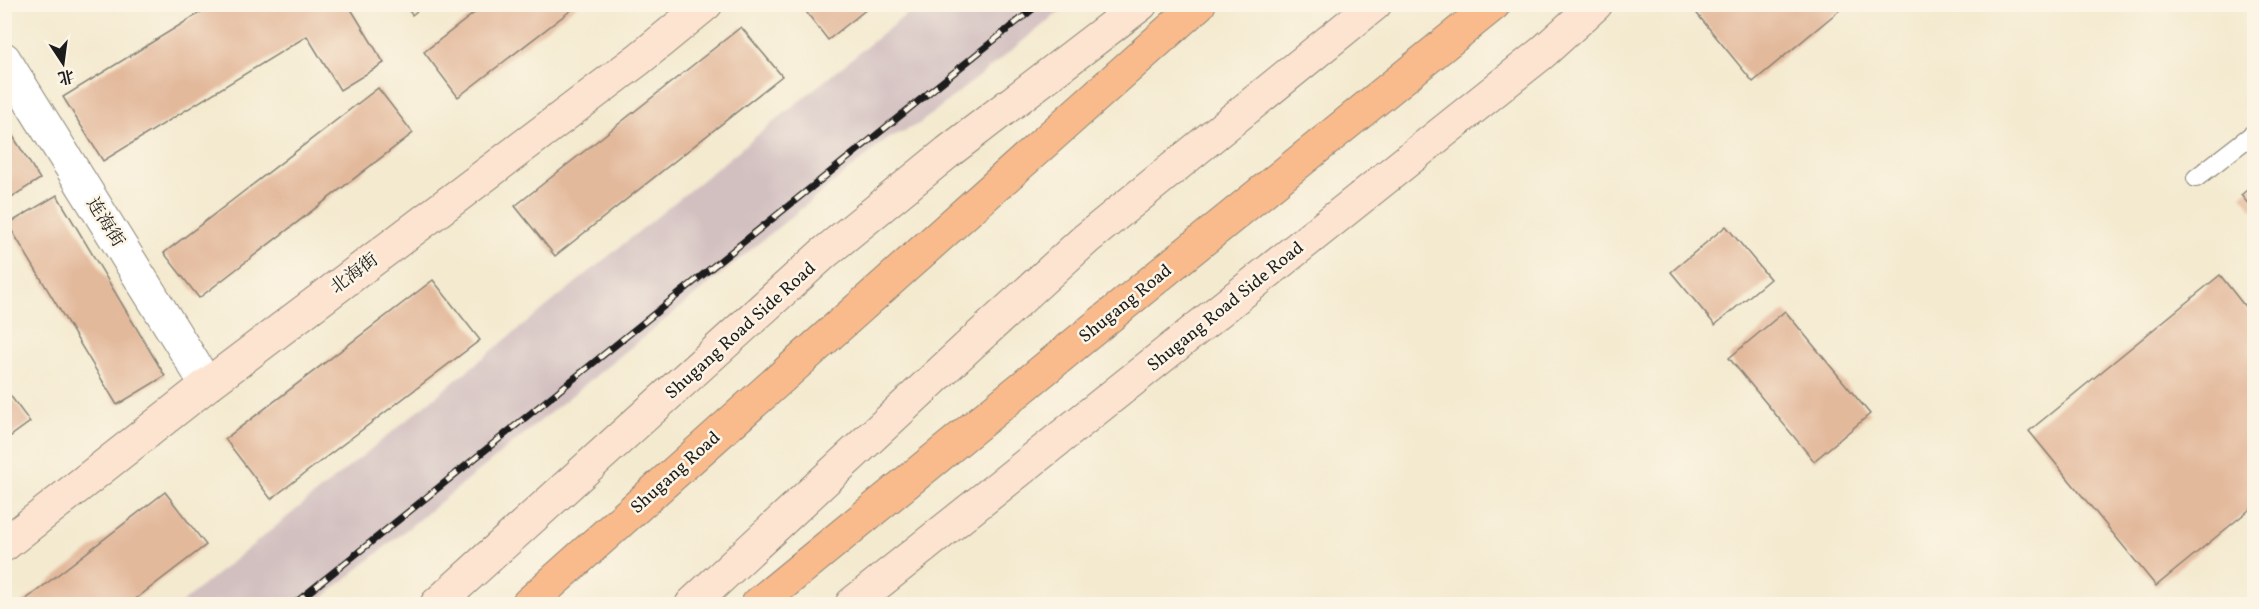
<svg xmlns="http://www.w3.org/2000/svg" width="2259" height="609" viewBox="0 0 2259 609" font-family="Vollkorn,'Noto Serif SC',serif">
  <style>
    .railway { fill: #d2bfc0 }
    .building { fill: #e3b99c }
    .lines { fill: none; stroke-linecap: round; stroke-linejoin: round }
    .lane-casing { stroke: #888376; stroke-width: 20 }
    .street-casing { stroke: #888376; stroke-width: 35 }
    .secondary-casing { stroke: #888376; stroke-width: 35 }
    .highway-casing { stroke: #888376; stroke-width: 35 }
    .lane { stroke: #fff; stroke-width: 18 }
    .street { stroke: #fff; stroke-width: 33 }
    .secondary { stroke: #fde4d1; stroke-width: 33 }
    .highway { stroke: #fabb8c; stroke-width: 33 }
    .rail-casing { stroke: #1c1c1c; stroke-width: 7 }
    .rail { stroke: #fcf5e5; stroke-width: 4.5; stroke-dasharray: 14; stroke-linecap: butt }
    .labels { text-anchor: middle; stroke-width: 5; stroke-linejoin: round; paint-order: stroke }
    .street-label { font-size: 18px; fill: #1c1c1c; stroke: #fcf5e5 }
  </style>
  <rect width="100%" height="100%" fill="#fcf5e5"/>
  <filter id="ink" filterUnits="userSpaceOnUse"><feTurbulence type="fractalNoise" baseFrequency=".0167" numOctaves="2"/><feDisplacementMap in="SourceGraphic" scale="12" xChannelSelector="R" yChannelSelector="G"/><feConvolveMatrix kernelMatrix="1 2 1 2 8 2 1 2 1" color-interpolation-filters="sRGB"/></filter>
  <filter id="wash" filterUnits="userSpaceOnUse"><feTurbulence type="fractalNoise" baseFrequency=".008" numOctaves="4" result="noise"/><feDisplacementMap in="SourceGraphic" scale="24" xChannelSelector="R" yChannelSelector="G"/><feGaussianBlur stdDeviation="1.35" result="paint"/><feColorMatrix in="noise" values="0 0 0 0 0 0 0 0 0 0 0 0 0 0 0 0 0 1.4 0 .05"/><feComposite in="paint" operator="in"/></filter>
  <g filter="url(#wash)">
    <rect width="100%" height="100%" fill="#f4ead0"/>
    <path class="railway" d="M 919,4 L 1068,5 L 919,124 L 887,139 L 315,604 L 180,604 Z"/>
    <g id="blocks">
      <g class="building">
        <path d="M 214,4 L 348,4 L 384,63 L 340,90 L 307,36 L 103,161 L 63,97 Z"/>
        <path d="M 404,4 L 426,4 L 412,15 Z"/>
        <path d="M 486,4 L 579,4 L 458,97 L 424,52 Z"/>
        <path d="M 800,4 L 873,4 L 828,40 Z"/>
        <path d="M 1689,4 L 1837,4 L 1841,9 L 1753,82 Z"/>
        <path d="M 741,27 L 782,76 L 555,256 L 515,206 Z"/>
        <path d="M 378,88 L 413,133 L 199,298 L 164,253 Z"/>
        <path d="M 4,122 L 40,179 L 4,202 Z"/>
        <path d="M 2254,184 L 2254,211 L 2241,195 Z"/>
        <path d="M 57,195 L 165,376 L 117,405 L 8,224 Z"/>
        <path d="M 1726,226 L 1770,279 L 1715,325 L 1671,272 Z"/>
        <path d="M 2220,275 L 2254,318 L 2254,506 L 2156,586 L 2029,431 Z"/>
        <path d="M 433,280 L 480,340 L 271,499 L 225,439 Z"/>
        <path d="M 1785,311 L 1870,414 L 1814,461 L 1729,358 Z"/>
        <path d="M 4,387 L 30,422 L 4,441 Z"/>
        <path d="M 165,492 L 206,545 L 129,604 L 20,604 Z"/>
      </g>
    </g>
  </g>
  <g filter="url(#ink)">
    <use href="#blocks" fill-opacity="0" stroke="#888376" stroke-width="1.5"/>
    <g class="lines">
      <defs>
        <path id="lane" d="M 2196,178 L 2254,133"/>
        <path id="street" d="M 4,59 L 207,385"/>
        <g id="secondary">
          <path d="M 4,545 L 207,385 L 639,59 L 706,4"/>
          <path d="M 437,604 L 823,254 L 948,152 L 1141,4"/>
          <path d="M 692,604 L 971,344 L 1086,239 L 1375,4"/>
          <path d="M 852,604 L 1542,53 L 1596,4"/>
        </g>
        <g id="highway">
          <path d="M 528,604 L 1199,4"/>
          <path d="M 758,604 L 1167,269 L 1494,4"/>
        </g>
      </defs>
      <use href="#lane" class="lane-casing"/>
      <use href="#street" class="street-casing"/>
      <use href="#secondary" class="secondary-casing"/>
      <use href="#highway" class="highway-casing"/>
      <use href="#lane" class="lane"/>
      <use href="#street" class="street"/>
      <use href="#secondary" class="secondary"/>
      <use href="#highway" class="highway"/>
      <defs>
        <path id="rail" d="M 294,604 L 1039,4"/>
      </defs>
      <use href="#rail" class="rail-casing"/>
      <use href="#rail" class="rail"/>
    </g>
  </g>
  <g class="labels">
    <g class="street-label">
      <text transform="translate(106 222) rotate(58)" y="6">连海街</text>
      <text transform="translate(354 273) rotate(-37)" y="6">北海街</text>
      <text transform="translate(1125 303) rotate(-39)" y="6">Shugang Road</text>
      <text transform="translate(1225 306) rotate(-39)" y="6">Shugang Road Side Road</text>
      <text transform="translate(740 330) rotate(-42)" y="6">Shugang Road Side Road</text>
      <text transform="translate(675 472) rotate(-42)" y="6">Shugang Road</text>
    </g>
  </g>
  <rect width="2259" height="609" fill="none" stroke="#fcf5e5" stroke-width="24"/>
  <g transform="translate(63 63) rotate(167)" stroke="#fcf5e5" stroke-width="4.5" paint-order="stroke">
  <path d="M0-4.5L10 22L0 15L-10 22Z" fill="#1c1c1c"/>
  <text y="-9" font-size="16" font-weight="bold" text-anchor="middle" fill="#1c1c1c">北</text>
  </g>
</svg>
